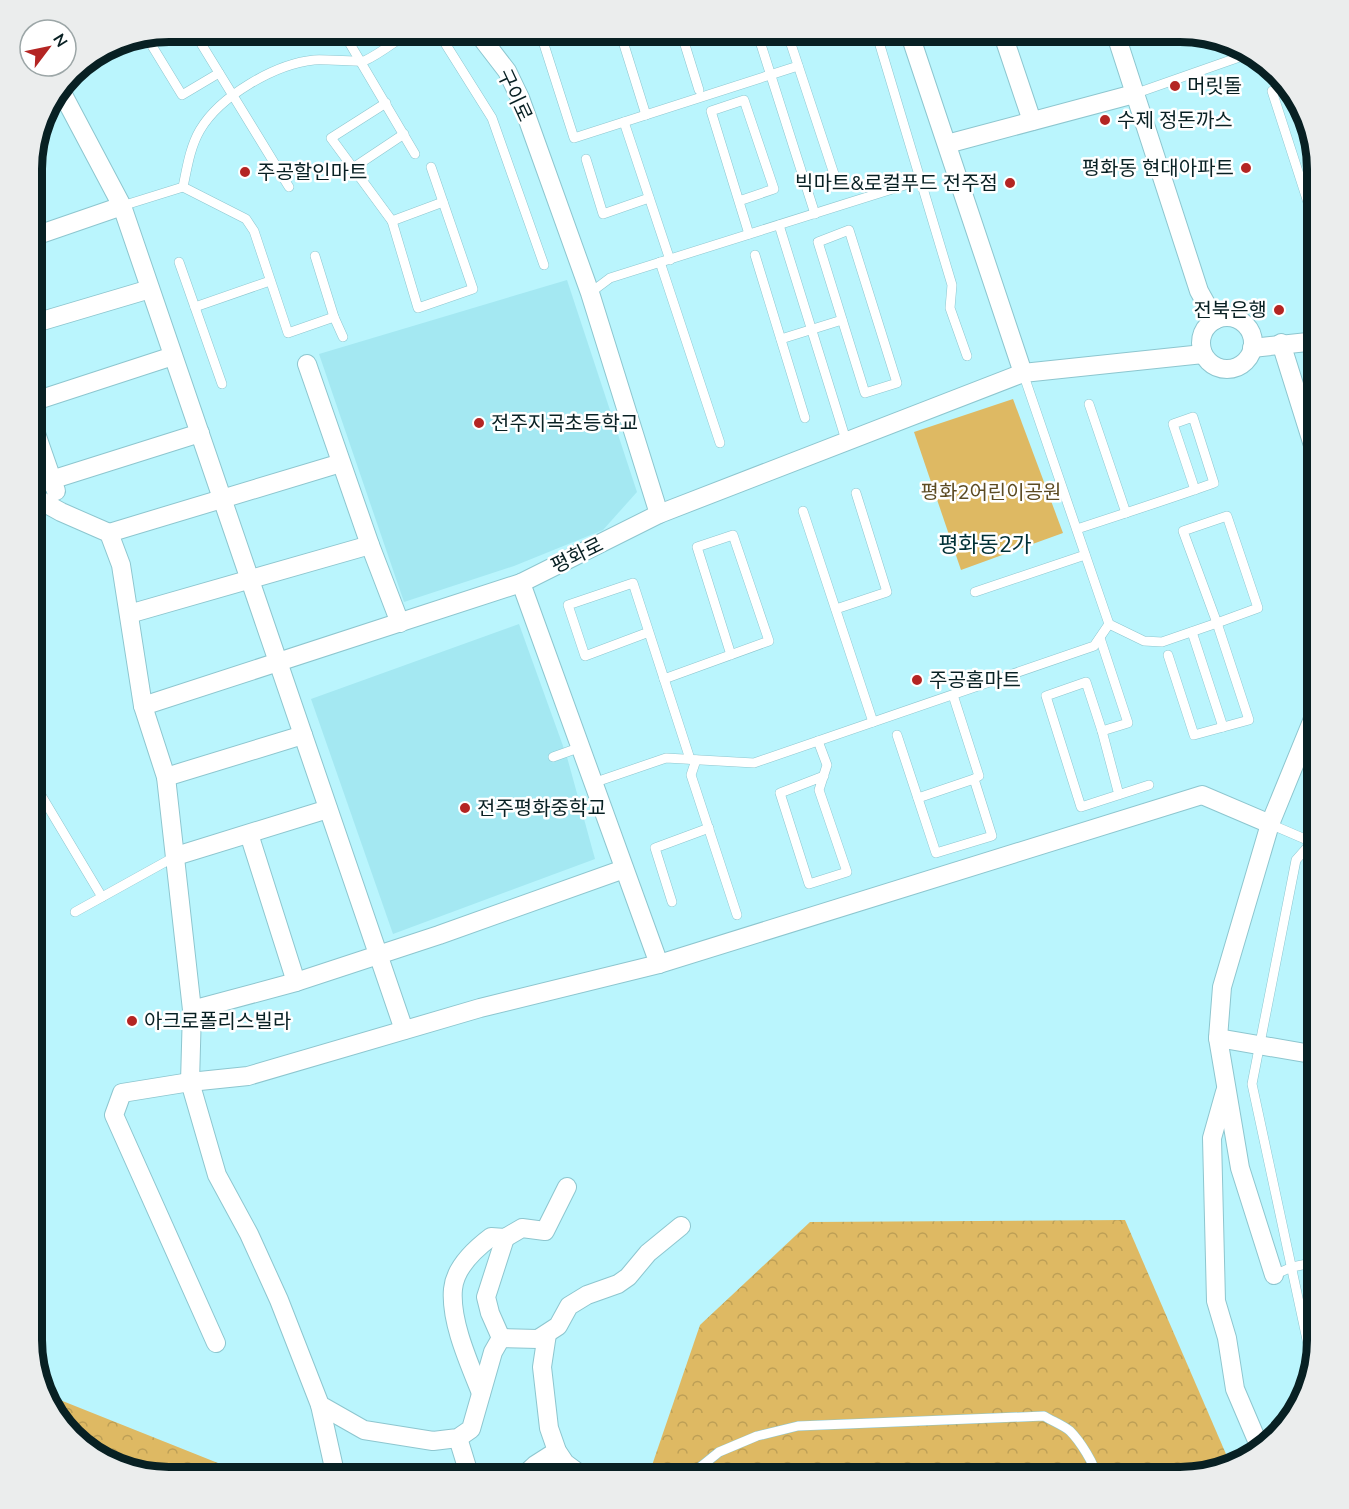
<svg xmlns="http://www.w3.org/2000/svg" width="1349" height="1509" viewBox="0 0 1349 1509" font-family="'Nunito Sans','Noto Sans KR',sans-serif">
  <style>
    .built { fill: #a4e8f2 }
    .green { fill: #deb963 }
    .forest { fill: url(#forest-crowns) }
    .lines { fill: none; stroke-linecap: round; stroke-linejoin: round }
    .service-casing { stroke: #8dc6cf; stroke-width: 10 }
    .minor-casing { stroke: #8dc6cf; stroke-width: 20 }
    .service { stroke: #fff; stroke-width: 9 }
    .minor { stroke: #fff; stroke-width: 18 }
    .poi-dot { fill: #b42523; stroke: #fff; stroke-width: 2 }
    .labels { text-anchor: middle; stroke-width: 5; stroke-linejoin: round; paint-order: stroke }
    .poi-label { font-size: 20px; fill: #082023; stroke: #fff; text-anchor: start }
    .street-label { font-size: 20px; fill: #082023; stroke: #fff }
    .park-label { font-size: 20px; fill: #5c4b23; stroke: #fff }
    .quarter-label { font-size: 22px; fill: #013036; stroke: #fff }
    .rim { fill: none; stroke: #082023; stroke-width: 8 }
  </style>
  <defs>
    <pattern id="forest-crowns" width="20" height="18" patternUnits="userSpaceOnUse" patternTransform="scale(1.5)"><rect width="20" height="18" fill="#deb963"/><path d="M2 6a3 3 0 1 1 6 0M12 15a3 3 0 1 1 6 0" fill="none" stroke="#bd9f56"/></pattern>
  </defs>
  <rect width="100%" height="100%" fill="#baf5fd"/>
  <g class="built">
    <path d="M 567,280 L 637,492 L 603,530 L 514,566 L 404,602 L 319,354 Z"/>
    <path d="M 519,624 L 567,757 L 595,859 L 393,934 L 311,699 Z"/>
  </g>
  <path class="green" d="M 1013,399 L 1063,533 L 961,570 L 914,432 Z"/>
  <g class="forest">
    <path d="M 1125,1220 L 1229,1461 L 1181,1477 L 648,1477 L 700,1325 L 810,1222 Z"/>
    <path d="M 50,1396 L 253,1477 L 168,1477 L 108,1464 L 60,1424 Z"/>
  </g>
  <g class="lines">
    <defs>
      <g id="service">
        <path d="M 194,32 L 289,187"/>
        <path d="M 343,32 L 415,154"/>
        <path d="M 438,32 L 492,118 L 544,265"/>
        <path d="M 540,32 L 574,138 L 798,66"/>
        <path d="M 620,32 L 646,115"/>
        <path d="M 681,32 L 699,90"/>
        <path d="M 757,32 L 815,214"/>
        <path d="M 787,32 L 838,186"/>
        <path d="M 876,32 L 952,285 L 950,308 L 967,356"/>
        <path d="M 146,36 L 182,95 L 219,73"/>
        <path d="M 1289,85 L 1272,91 L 1314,221 L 1317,240"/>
        <path d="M 1134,94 L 1251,53"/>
        <path d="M 386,103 L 331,138 L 392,221 L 418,308 L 473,289 L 431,167"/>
        <path d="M 624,122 L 670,260"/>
        <path d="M 586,159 L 603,214 L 649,198"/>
        <path d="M 353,168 L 404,134"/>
        <path d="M 183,187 L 246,219 L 254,231 L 288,333 L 334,317"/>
        <path d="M 739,201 L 774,189 L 744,100 L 711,111 L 749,234"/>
        <path d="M 122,206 L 183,187 C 187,168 190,147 200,130 C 220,96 275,64 314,60 C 324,59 359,62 364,61 C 380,54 395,41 410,32"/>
        <path d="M 392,221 L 443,202"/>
        <path d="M 779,225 L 846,440"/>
        <path d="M 849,230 L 897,383 L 865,393 L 818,242 Z"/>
        <path d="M 755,255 L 805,418"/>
        <path d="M 315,256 L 334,317 L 343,337"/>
        <path d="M 179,262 L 222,384"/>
        <path d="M 660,262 L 720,443"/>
        <path d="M 590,293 L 610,278 L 921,180"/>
        <path d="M 195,307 L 270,281"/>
        <path d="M 781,339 L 842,320"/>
        <path d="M 1089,404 L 1126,513"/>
        <path d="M 803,511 L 873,722"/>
        <path d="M 1227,516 L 1258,608 L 1217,623 L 1183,531 Z"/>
        <path d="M 1077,529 C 1123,514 1169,499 1214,483 L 1193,417 L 1173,424 L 1195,490"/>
        <path d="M 975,592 L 1085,555"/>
        <path d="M 836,609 L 887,592 L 856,493"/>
        <path d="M 1109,624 L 1144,641 L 1162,642 L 1217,623 L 1249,720 L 1194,735 L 1168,655"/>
        <path d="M 649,632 L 585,656 L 568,605 L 633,583 C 652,642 671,701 690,759"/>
        <path d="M 1192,632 L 1223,727"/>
        <path d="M 1100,638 L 1128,723 L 1102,731"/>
        <path d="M 664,679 L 769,641 L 733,535 L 697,547 L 731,655"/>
        <path d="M 897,735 L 936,853 L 992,836 L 974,779 L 979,776 L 953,695"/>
        <path d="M 818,741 L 827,765 L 819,790 L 847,872 L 809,884 L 780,793 L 824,776"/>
        <path d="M 553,757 L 581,747"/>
        <path d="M 696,760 L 691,775 L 737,915"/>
        <path d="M 32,780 L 102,897"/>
        <path d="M 593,783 L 666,758 L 754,763 L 1094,646 L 1109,624 L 1023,373"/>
        <path d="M 1119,795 L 1102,731 L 1086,682 L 1046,696 L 1081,807 L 1149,785"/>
        <path d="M 918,798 L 974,779"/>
        <path d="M 1270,824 L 1312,842"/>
        <path d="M 672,902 L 655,848 L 709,828"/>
        <path d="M 75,912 L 176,856"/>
        <path d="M 1274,1275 L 1292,1267 L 1317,1262"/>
        <path d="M 1312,1363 L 1252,1084 L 1296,860 L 1312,842 L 1317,830"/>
        <path d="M 688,1477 L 719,1452 L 757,1436 L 798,1426 L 1044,1416 C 1052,1421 1063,1425 1070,1431 C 1079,1440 1096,1465 1096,1477"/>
      </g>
      <g id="minor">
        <path d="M 477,32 L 507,71 L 520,98 L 590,293 L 659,514"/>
        <path d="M 909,32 L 1023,373"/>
        <path d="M 1002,32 L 1032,121"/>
        <path d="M 1115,32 L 1199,291 L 1215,320"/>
        <path d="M 60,89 L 122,206 L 404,1030"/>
        <path d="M 947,144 L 1134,94"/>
        <path d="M 32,237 L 122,206"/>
        <circle cx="1227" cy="343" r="26"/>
        <path d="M 32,324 L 150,289"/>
        <path d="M 1281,343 L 1317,458"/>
        <path d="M 1252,348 L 1317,341"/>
        <path d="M 307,364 L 370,545 L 400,623"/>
        <path d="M 32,402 L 173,356"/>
        <path d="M 32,422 L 56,491"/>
        <path d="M 32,486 L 200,433"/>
        <path d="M 32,496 L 61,512 L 109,533 L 121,565 L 143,706 L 166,777 L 192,1010 L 190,1082 L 217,1175 L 249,1234 L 279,1300 L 320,1405 L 364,1430 L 433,1441 L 458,1438 L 471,1429 L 493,1352 L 501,1338 L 538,1339 L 558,1326 L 569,1306 L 587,1295 L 618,1284 L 628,1277 L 648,1253 L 681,1226"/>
        <path d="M 109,533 L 341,463"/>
        <path d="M 521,583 L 659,964"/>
        <path d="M 129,614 L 370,545"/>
        <path d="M 143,706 L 521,583 L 659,514 L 1023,373 L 1203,354"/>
        <path d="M 166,777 L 303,735"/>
        <path d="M 249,834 L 296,982"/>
        <path d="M 176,856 L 328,809"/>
        <path d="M 192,1010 L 296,982 L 439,935 L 624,869"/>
        <path d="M 1218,1038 L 1317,1055"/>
        <path d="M 1225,1092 L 1212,1138 L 1216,1301 L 1227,1338 L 1235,1389 L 1261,1450"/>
        <path d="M 1274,1275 L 1240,1168 L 1218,1038 L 1222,987 L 1270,824 L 1317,709"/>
        <path d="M 547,1334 L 542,1367 L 549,1428 L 557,1451 L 565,1463 L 584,1477"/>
        <path d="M 501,1338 L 490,1313 L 486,1297 L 505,1238"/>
        <path d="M 216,1343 L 114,1115 L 122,1093 L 190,1082 L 248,1076 L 480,1008 L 659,964 L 1202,795 L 1270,824"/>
        <path d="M 481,1393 C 469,1363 450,1321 453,1289 C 455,1267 475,1249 491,1237 L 505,1238 L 522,1228 L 545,1231 L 567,1187"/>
        <path d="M 320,1405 L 336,1477"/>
        <path d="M 458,1438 L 470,1477"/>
        <path d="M 522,1477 L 535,1465 L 557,1451"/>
      </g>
    </defs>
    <use href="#service" class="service-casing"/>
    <use href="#minor" class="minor-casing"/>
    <use href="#service" class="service"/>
    <use href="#minor" class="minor"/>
  </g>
  <g class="poi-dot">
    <circle cx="1175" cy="86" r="6"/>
    <circle cx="1105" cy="120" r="6"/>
    <circle cx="1246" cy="168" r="6"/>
    <circle cx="245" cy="172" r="6"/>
    <circle cx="1010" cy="183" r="6"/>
    <circle cx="1279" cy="310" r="6"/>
    <circle cx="479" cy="423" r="6"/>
    <circle cx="917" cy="680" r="6"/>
    <circle cx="465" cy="808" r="6"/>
    <circle cx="132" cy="1021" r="6"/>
  </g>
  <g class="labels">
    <g class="poi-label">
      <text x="1187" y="93">머릿돌</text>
      <text x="1117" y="127">수제 정돈까스</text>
      <text x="1234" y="175" text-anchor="end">평화동 현대아파트</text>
      <text x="257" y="179">주공할인마트</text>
      <text x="998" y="190" text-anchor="end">빅마트&amp;로컬푸드 전주점</text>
      <text x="1267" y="317" text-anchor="end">전북은행</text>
      <text x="491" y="430">전주지곡초등학교</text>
      <text x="929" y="687">주공홈마트</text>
      <text x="477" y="815">전주평화중학교</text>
      <text x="144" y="1028">아크로폴리스빌라</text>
    </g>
    <g class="street-label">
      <text transform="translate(515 95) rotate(65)" y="7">구이로</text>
      <text transform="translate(577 555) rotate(-26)" y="7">평화로</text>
    </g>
    <g class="park-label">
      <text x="991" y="499">평화2어린이공원</text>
    </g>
    <g class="quarter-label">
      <text x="985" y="552">평화동2가</text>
    </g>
  </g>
  <path d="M0 0H1349V1509H0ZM169 42H1180A127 127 0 0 1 1307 169V1340A127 127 0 0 1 1180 1467H169A127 127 0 0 1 42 1340V169A127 127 0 0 1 169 42Z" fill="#ebeded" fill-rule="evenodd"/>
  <path class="rim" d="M169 42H1180A127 127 0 0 1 1307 169V1340A127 127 0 0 1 1180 1467H169A127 127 0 0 1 42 1340V169A127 127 0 0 1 169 42Z"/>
  <g transform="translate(48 48) rotate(58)"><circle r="28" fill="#ffffff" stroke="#9ca6a7" stroke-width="1.5"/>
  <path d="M0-4.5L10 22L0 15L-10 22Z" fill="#b42523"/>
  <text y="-9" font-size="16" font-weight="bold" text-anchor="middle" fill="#082023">N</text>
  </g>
</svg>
